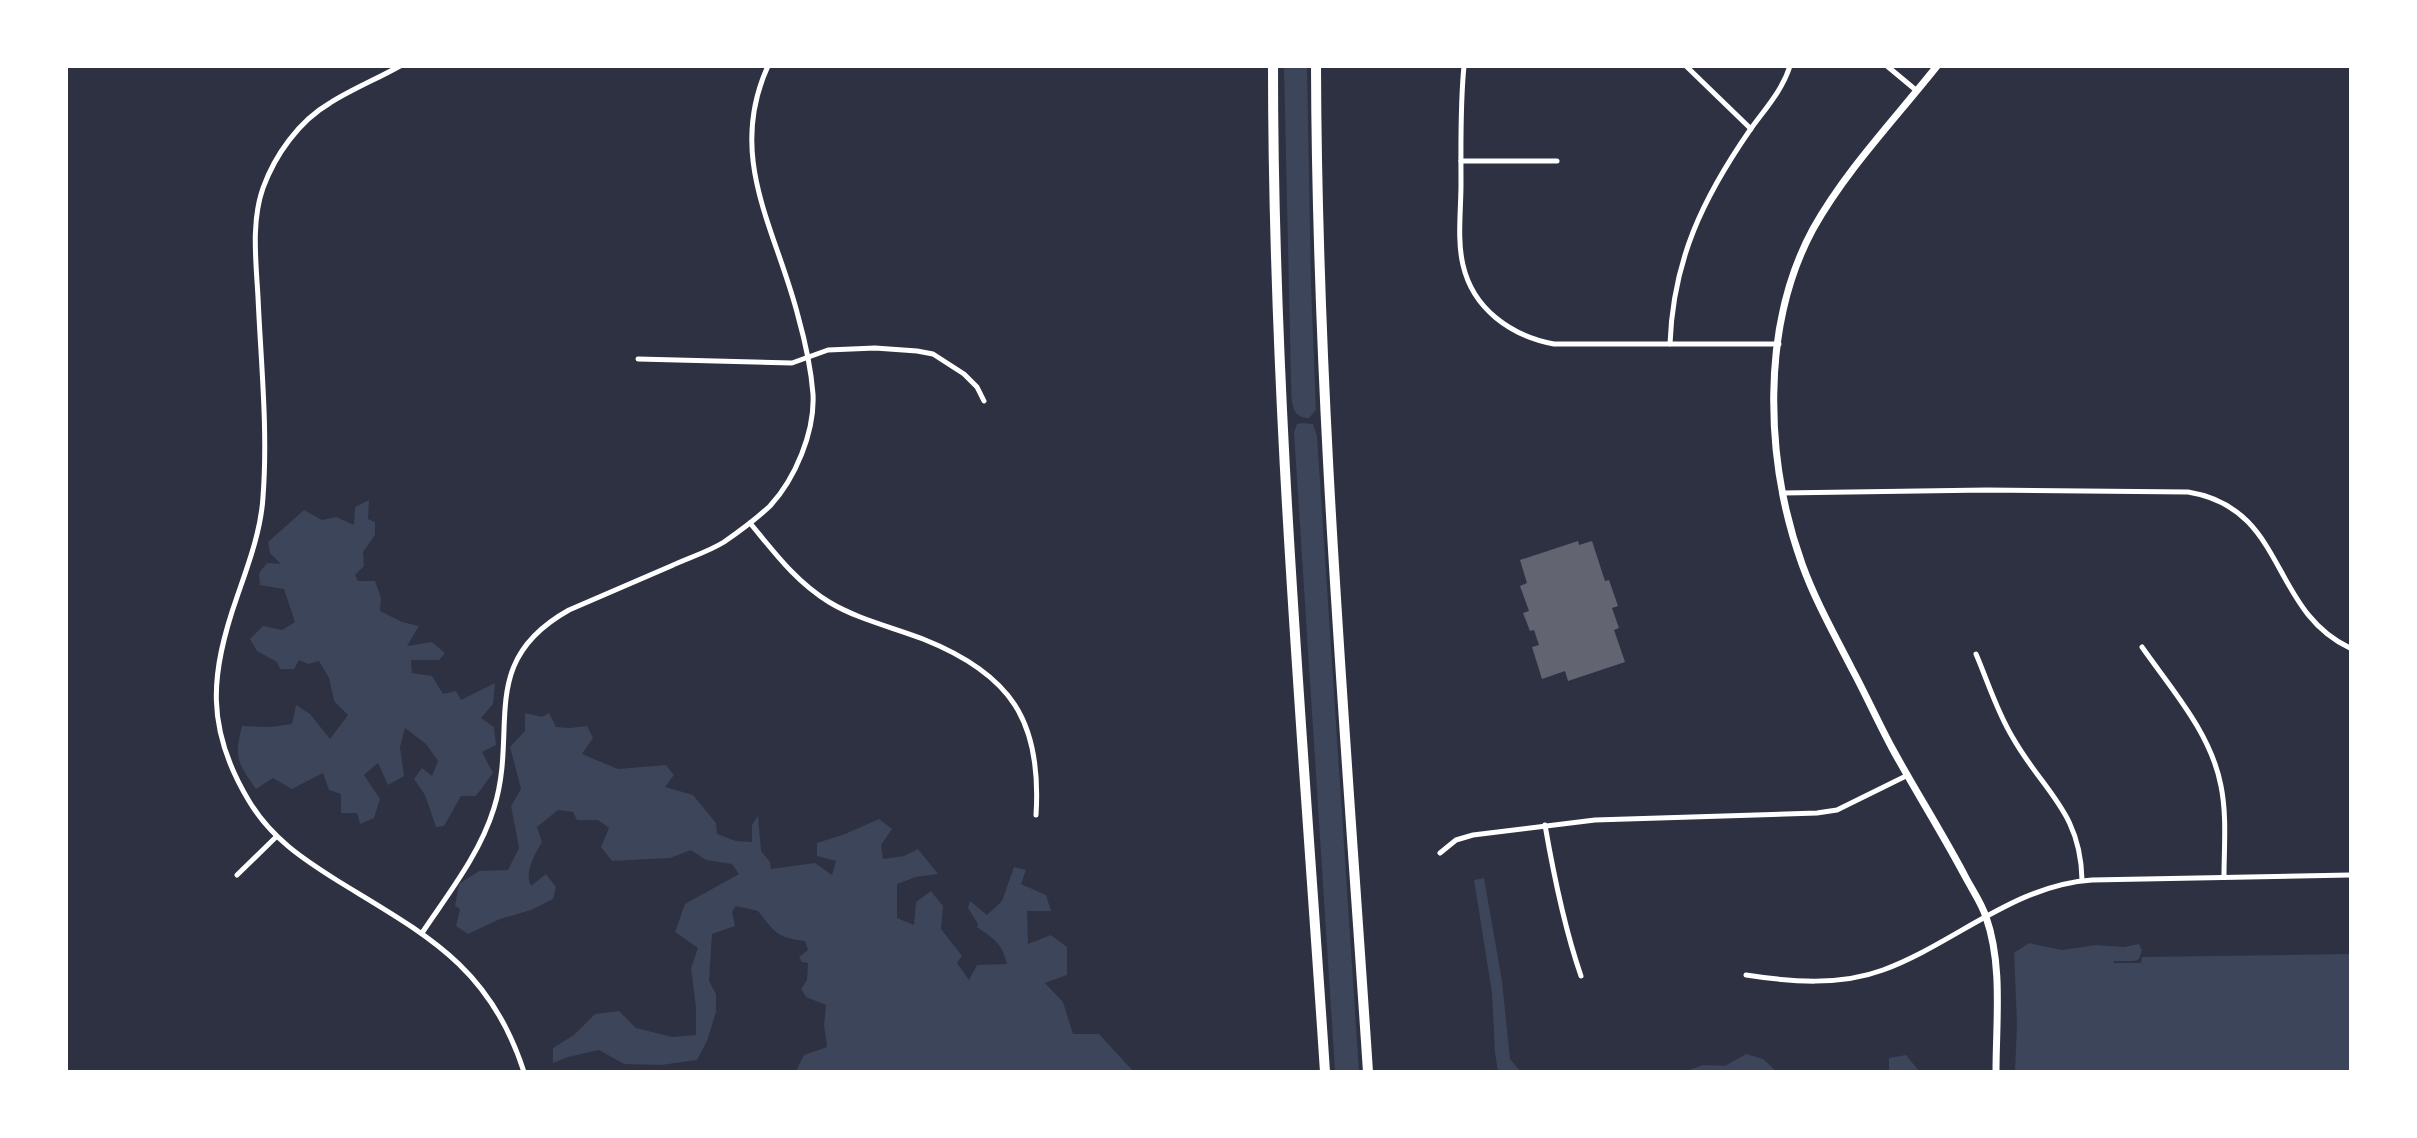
<svg xmlns="http://www.w3.org/2000/svg" width="2417" height="1138" viewBox="0 0 2417 1138" font-family="'Work Sans',sans-serif">
  <style>
    .green { fill: #3c4559 }
    .building { fill: #626471 }
    .lines { fill: none; stroke-linecap: round; stroke-linejoin: round }
    .minor { stroke: #fff; stroke-width: 5 }
    .tertiary { stroke: #fff; stroke-width: 7 }
    .motorway { stroke: #fff; stroke-width: 10 }
  </style>
  <rect width="100%" height="100%" fill="#2d3142"/>
  <g class="green">
    <path d="M 1284,67 L 1307,67 L 1311,285 L 1316,410 L 1309,418 C 1289,419 1292,396 1291,381 Z"/>
    <path d="M 1302,423 L 1313,424 L 1317,436 L 1359,1071 L 1335,1071 L 1294,432 L 1297,424 Z"/>
    <path d="M 369,500 L 368,519 L 375,522 L 375,535 L 363,552 L 364,566 L 355,575 L 358,581 L 375,581 L 381,598 L 380,611 L 402,622 L 419,626 L 407,646 L 432,642 L 445,653 L 439,660 L 411,660 L 412,673 L 432,676 L 443,694 L 456,691 L 461,700 L 495,683 L 493,704 L 481,718 L 494,727 L 496,745 L 482,752 L 493,773 L 476,796 L 461,796 L 444,826 L 436,827 L 425,795 L 414,779 L 422,768 L 432,776 L 438,761 L 426,744 L 405,728 L 400,747 L 404,776 L 388,785 L 378,763 L 364,775 L 380,799 L 374,818 L 360,824 L 357,813 L 341,813 L 341,794 L 329,790 L 323,773 L 292,789 L 273,778 L 256,789 C 237,762 234,758 242,726 L 270,727 L 292,724 L 296,705 L 310,714 L 330,739 L 348,715 L 334,701 L 329,678 L 319,661 L 308,664 L 299,660 L 294,669 L 280,669 L 277,662 L 257,651 L 250,639 L 263,626 L 282,630 L 295,622 L 284,589 L 260,585 L 259,573 L 267,563 L 281,564 L 270,553 L 268,542 L 304,510 L 322,520 L 336,517 L 354,525 L 355,507 Z"/>
    <path d="M 525,713 L 542,717 L 549,713 L 556,727 L 570,728 L 587,726 L 593,738 L 582,754 L 618,769 L 666,765 L 674,775 L 665,787 L 693,795 L 716,823 L 717,834 L 736,841 L 752,842 L 752,825 L 758,816 L 761,851 L 770,862 L 771,869 L 815,863 L 832,875 L 836,861 L 817,856 L 817,843 L 845,834 L 879,819 L 892,829 L 881,845 L 883,859 L 904,856 L 918,849 L 938,874 L 916,877 L 897,884 L 897,918 L 914,925 L 916,902 L 931,891 L 943,906 L 941,929 L 962,956 L 957,963 L 969,980 L 977,965 L 1007,964 C 1002,943 994,939 977,927 L 978,924 L 968,908 L 970,901 L 987,915 L 1002,901 L 1014,867 L 1026,870 L 1021,884 L 1046,895 L 1051,911 L 1027,911 L 1028,944 L 1051,935 L 1067,947 L 1067,975 L 1045,983 L 1063,1002 L 1073,1034 L 1099,1034 L 1133,1071 L 796,1071 L 804,1055 L 827,1047 L 824,1025 L 826,1005 L 806,997 L 801,989 L 807,980 L 808,963 L 802,962 L 799,957 L 808,950 L 805,941 C 778,938 774,932 758,911 L 736,906 L 732,912 L 735,926 L 712,934 L 709,981 L 716,994 L 716,1012 L 707,1041 L 697,1060 L 661,1065 L 624,1064 L 599,1050 L 568,1057 L 553,1063 L 553,1048 L 574,1035 L 595,1014 L 619,1011 L 636,1028 L 672,1037 L 696,1035 L 696,1008 L 691,968 L 698,948 L 675,932 L 685,904 L 739,874 L 732,864 L 706,860 L 691,850 L 670,858 L 612,861 L 601,847 L 609,828 L 598,820 L 577,820 L 573,812 L 558,810 L 537,827 L 542,842 C 535,854 524,872 531,886 L 546,874 L 556,887 L 553,899 L 531,910 L 500,919 L 468,934 L 456,926 L 460,909 L 455,906 L 459,884 L 479,871 L 508,870 L 519,848 L 511,806 L 521,789 L 510,747 L 525,731 Z"/>
    <path d="M 1484,878 L 1502,981 L 1510,1059 L 1520,1071 L 1498,1071 L 1495,1053 L 1492,993 L 1474,880 Z"/>
    <path d="M 2029,943 L 2062,950 L 2096,945 L 2124,947 L 2139,944 L 2142,950 L 2139,959 L 2134,961 L 2114,961 L 2113,963 L 2141,963 L 2142,957 L 2350,954 L 2350,1071 L 2015,1071 L 2017,1024 L 2014,953 Z"/>
    <path d="M 1746,1054 L 1763,1059 L 1776,1071 L 1686,1071 L 1703,1065 L 1725,1066 Z"/>
    <path d="M 1906,1055 L 1919,1071 L 1883,1071 L 1889,1070 L 1889,1058 Z"/>
  </g>
  <path class="building" d="M 1578,541 L 1579,545 L 1592,541 L 1605,581 L 1609,580 L 1618,606 L 1612,608 L 1619,628 L 1614,630 L 1625,662 L 1568,681 L 1565,671 L 1542,679 L 1532,647 L 1539,645 L 1534,630 L 1530,631 L 1523,613 L 1529,611 L 1520,586 L 1527,583 L 1520,560 Z"/>
  <g class="lines">
    <g class="minor">
      <path d="M 400,66 C 377,79 352,89 330,103 C 299,121 275,155 263,188 C 251,222 256,261 258,297 C 261,364 268,430 263,497 C 261,531 248,565 237,597 C 210,674 205,728 249,801 C 271,838 303,859 338,881 C 426,935 490,966 524,1072"/>
      <path d="M 1464,66 C 1460,106 1461,145 1461,184 C 1461,210 1457,240 1463,265 C 1473,309 1511,336 1554,344 L 1779,344"/>
      <path d="M 1686,66 L 1751,129"/>
      <path d="M 1887,66 L 1917,91"/>
      <path d="M 1461,161 L 1557,161"/>
      <path d="M 1670,344 C 1673,260 1703,198 1750,130 C 1765,109 1782,91 1790,66"/>
      <path d="M 638,359 L 792,363 L 828,350 L 875,348 L 917,351 L 933,354 L 964,374 L 977,387 L 984,401"/>
      <path d="M 1782,493 L 1987,490 L 2188,492 C 2287,508 2269,610 2350,648"/>
      <path d="M 750,523 C 774,552 796,582 829,602 C 857,619 892,627 923,639 C 1011,674 1042,721 1036,815"/>
      <path d="M 2142,647 C 2172,690 2211,733 2221,786 C 2227,816 2224,847 2224,877"/>
      <path d="M 1976,654 C 1988,682 1997,712 2013,738 C 2043,791 2081,812 2082,880"/>
      <path d="M 1545,825 C 1554,877 1564,927 1581,976"/>
      <path d="M 1440,853 L 1456,840 L 1473,835 L 1595,820 L 1817,813 L 1837,810 L 1908,775"/>
      <path d="M 237,875 L 276,837"/>
      <path d="M 422,933 C 448,894 480,854 494,808 C 519,728 476,662 569,610 C 603,595 637,581 671,566 C 688,558 708,552 724,542 C 740,531 756,519 770,506 C 795,479 815,432 813,394 C 811,369 805,341 798,316 C 776,229 726,158 768,66"/>
      <path d="M 1746,975 C 1791,982 1840,986 1883,970 C 1954,944 2014,885 2092,880 L 2350,875"/>
    </g>
    <path class="tertiary" d="M 1937,66 C 1895,119 1846,170 1813,229 C 1760,327 1765,461 1802,564 C 1815,600 1834,634 1852,669 C 1866,695 1878,722 1892,748 C 1916,792 1943,834 1966,878 C 1973,891 1982,904 1986,917 C 2003,965 1996,1021 1996,1072"/>
    <g class="motorway">
      <path d="M 1273,66 C 1273,402 1303,737 1325,1072"/>
      <path d="M 1316,66 C 1317,402 1346,737 1368,1072"/>
    </g>
  </g>
  <rect width="2417" height="1138" fill="none" stroke="#ffffff" stroke-width="136"/>
</svg>
